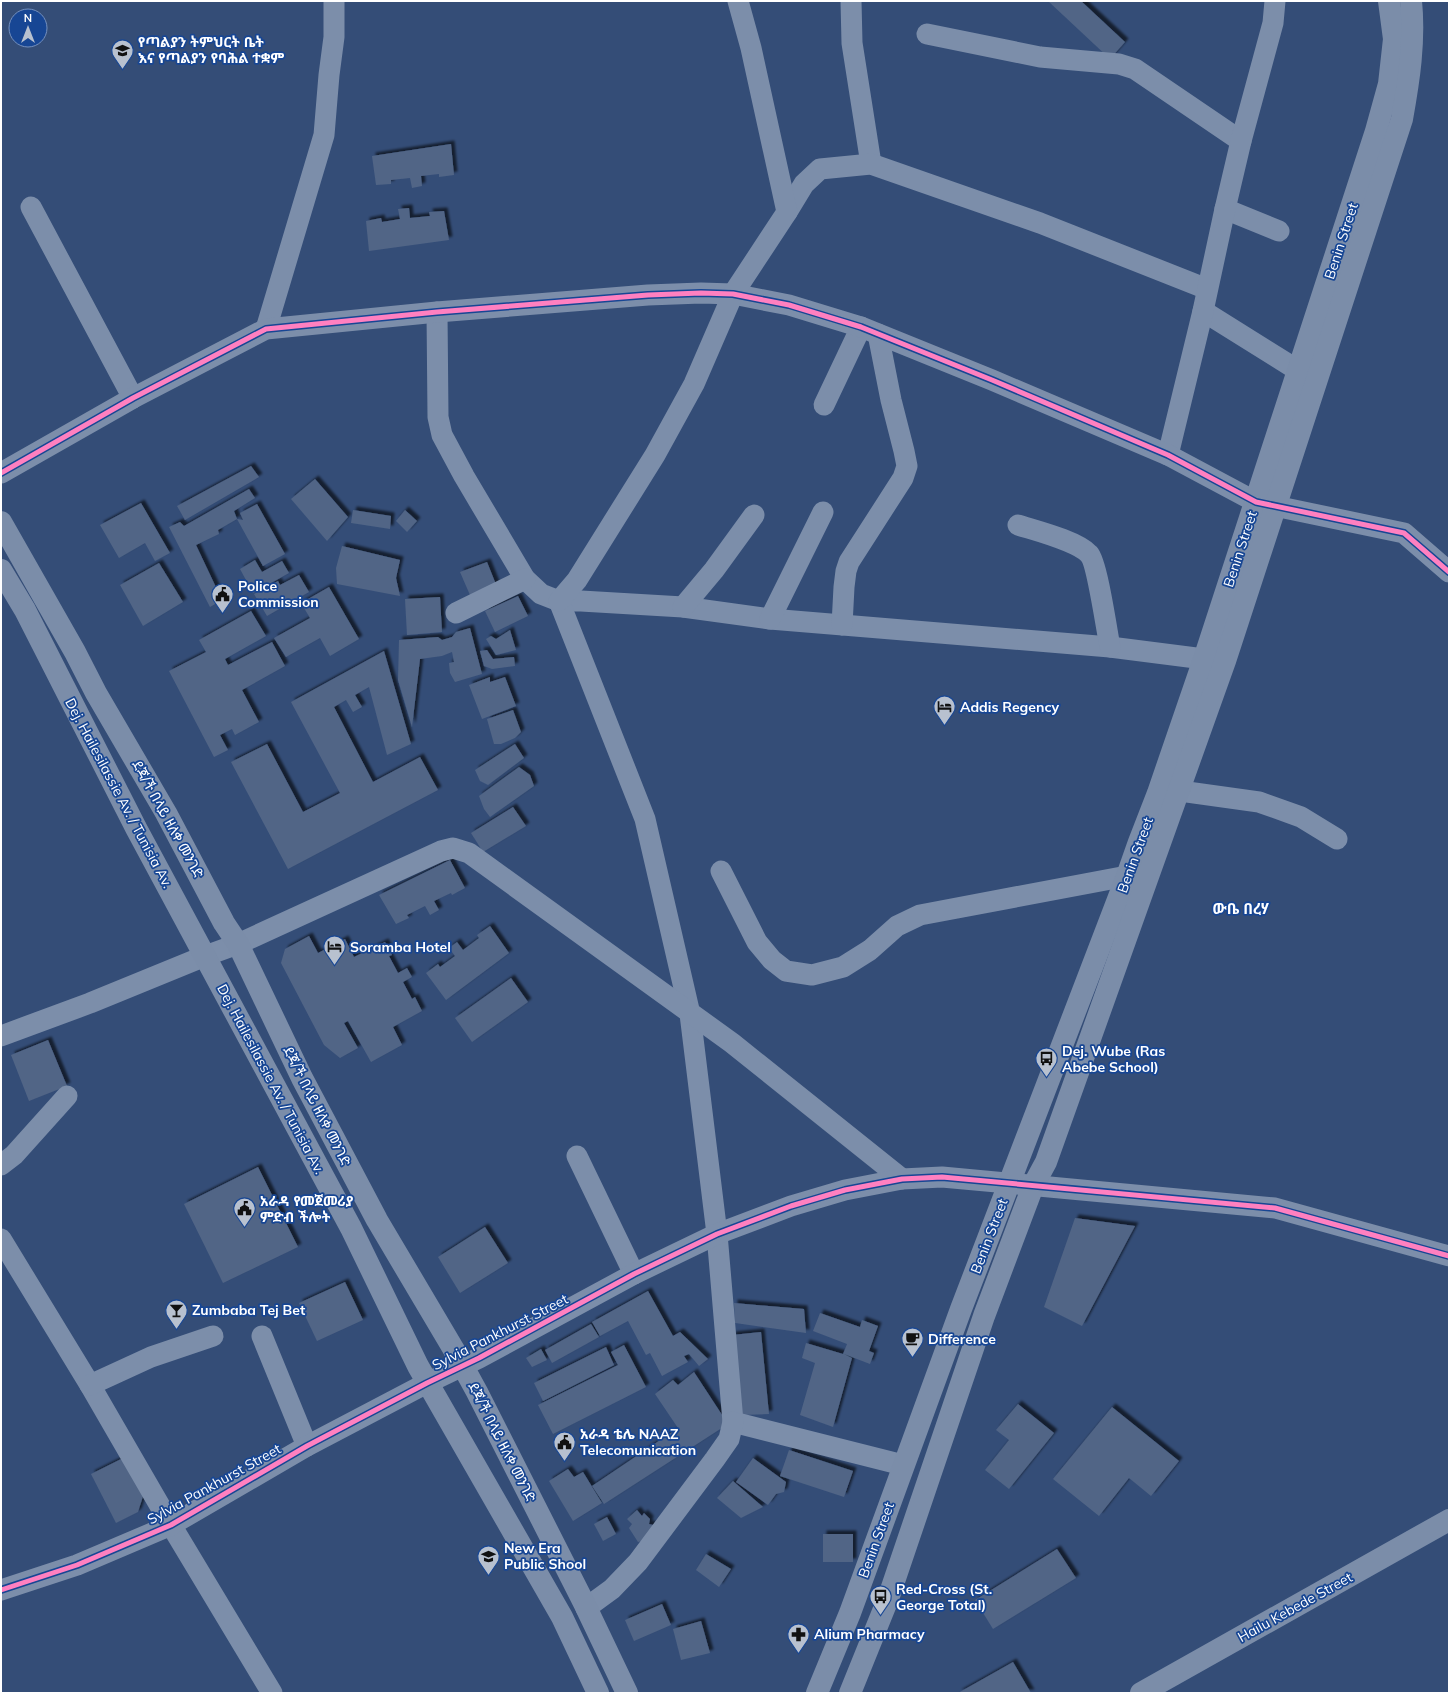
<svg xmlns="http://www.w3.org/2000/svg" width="1450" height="1694" viewBox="0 0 1450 1694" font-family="Mulish,'Noto Sans Ethiopic',sans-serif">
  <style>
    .building { fill: #516586; filter: url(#shadow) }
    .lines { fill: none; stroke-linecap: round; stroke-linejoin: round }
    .minor { stroke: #7c8eaa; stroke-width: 21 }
    .major { stroke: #7b8da9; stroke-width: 22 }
    .cycleway-casing { stroke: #174694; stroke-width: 8 }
    .cycleway { stroke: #ff80c0; stroke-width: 5 }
    .labels { text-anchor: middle; stroke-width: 3.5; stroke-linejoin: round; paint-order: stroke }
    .poi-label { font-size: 14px; font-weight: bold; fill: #fff; stroke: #174694; text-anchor: start }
    .street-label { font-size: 14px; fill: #fff; stroke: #174694 }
    .neighbourhood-label { font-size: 15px; font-weight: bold; fill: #fff; stroke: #174694 }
  </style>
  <defs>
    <filter id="shadow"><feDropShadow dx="3.5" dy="-3.5" stdDeviation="1" flood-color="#0009"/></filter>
  </defs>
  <rect width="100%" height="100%" fill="#344d77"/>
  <g class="building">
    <path d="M 1048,1 L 1081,1 L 1125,42 L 1110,59 Z"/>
    <path d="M 451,144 L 454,175 L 439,177 L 439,174 L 421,176 L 422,186 L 412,188 L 410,178 L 391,180 L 391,184 L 376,185 L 372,156 Z"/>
    <path d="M 409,208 L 410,218 L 430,216 L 429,212 L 444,211 L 449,240 L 369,251 L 366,221 L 381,218 L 382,222 L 400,219 L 398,209 Z"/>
    <path d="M 251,466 L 259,477 L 185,520 L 177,506 Z"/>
    <path d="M 315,479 L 348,517 L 327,541 L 291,499 Z"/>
    <path d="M 249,489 L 255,498 L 234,511 L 237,519 L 243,520 L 240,513 L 257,504 L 285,554 L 263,566 L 237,519 L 218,530 L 219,534 L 196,545 L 222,600 L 210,607 L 169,527 L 180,522 L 184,526 Z"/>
    <path d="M 141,503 L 170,553 L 155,561 L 145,543 L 119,558 L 100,525 Z"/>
    <path d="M 353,510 L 391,516 L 390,529 L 351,523 Z"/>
    <path d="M 405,510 L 417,521 L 407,532 L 396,521 Z"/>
    <path d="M 342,546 L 400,560 L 396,578 L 400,596 L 337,584 L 336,568 Z"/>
    <path d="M 255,560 L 262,572 L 282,561 L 289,573 L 253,593 L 240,569 Z"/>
    <path d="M 487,562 L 499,592 L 473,602 L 460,572 Z"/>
    <path d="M 159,563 L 183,602 L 143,626 L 120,585 Z"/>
    <path d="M 299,575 L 309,592 L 267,616 L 254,594 L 278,581 L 280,585 Z"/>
    <path d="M 329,587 L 359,639 L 330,656 L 320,638 L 286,657 L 274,638 L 310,618 L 301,603 Z"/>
    <path d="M 518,596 L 528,616 L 495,632 L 485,611 Z"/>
    <path d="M 440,597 L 442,632 L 407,635 L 405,599 Z"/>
    <path d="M 251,611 L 266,636 L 225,659 L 228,665 L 272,642 L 285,666 L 242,690 L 259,722 L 235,735 L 232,729 L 220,735 L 228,750 L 214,757 L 169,671 L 206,652 L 199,640 Z"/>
    <path d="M 470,628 L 482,674 L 455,682 L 450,673 L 449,663 L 454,662 L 452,652 L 442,656 L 420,659 L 412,727 L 398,680 L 399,640 L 438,637 L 442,640 L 452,637 L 456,632 Z"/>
    <path d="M 510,630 L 516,650 L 496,655 L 486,639 L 491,636 L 496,639 Z"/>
    <path d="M 487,650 L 493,659 L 514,657 L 515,666 L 492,669 L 484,666 L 480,651 Z"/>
    <path d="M 384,651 L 411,744 L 387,755 L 369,687 L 355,695 L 362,707 L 353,712 L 346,700 L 334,707 L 373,782 L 420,757 L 438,790 L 288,869 L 231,762 L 267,744 L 303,812 L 340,793 L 291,702 Z"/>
    <path d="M 490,677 L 490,682 L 505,677 L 516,706 L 482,719 L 469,685 Z"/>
    <path d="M 513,710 L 521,732 L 515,738 L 501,744 L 494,744 L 487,719 Z"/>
    <path d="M 515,744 L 524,758 L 488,785 L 480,781 L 475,770 Z"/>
    <path d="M 519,767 L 530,775 L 534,786 L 490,817 L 484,809 L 479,796 Z"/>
    <path d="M 513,807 L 526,826 L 483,852 L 471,833 Z"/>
    <path d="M 450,860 L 465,888 L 452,895 L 451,893 L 434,901 L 439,910 L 430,915 L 425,906 L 407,915 L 409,918 L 396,924 L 379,895 Z"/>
    <path d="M 490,926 L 509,953 L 446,1000 L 426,973 L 438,964 L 440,967 L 455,956 L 449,948 L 457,942 L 463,950 L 479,938 L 477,935 Z"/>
    <path d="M 309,936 L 318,953 L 345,939 L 354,957 L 385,942 L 392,955 L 389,956 L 398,973 L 407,968 L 412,977 L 403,982 L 412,999 L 415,997 L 422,1011 L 393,1027 L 402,1045 L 371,1062 L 348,1021 L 344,1023 L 358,1048 L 340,1058 L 324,1045 L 281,963 L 285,949 Z"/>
    <path d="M 511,978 L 528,1002 L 472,1042 L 455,1018 Z"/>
    <path d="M 48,1040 L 67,1086 L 29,1101 L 11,1055 Z"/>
    <path d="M 258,1167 L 298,1247 L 223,1283 L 184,1204 Z"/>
    <path d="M 1075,1218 L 1135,1226 L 1082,1326 L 1044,1307 Z"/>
    <path d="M 485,1227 L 508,1263 L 460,1293 L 438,1257 Z"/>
    <path d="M 345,1282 L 363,1320 L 317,1341 L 299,1303 Z"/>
    <path d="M 648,1291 L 673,1336 L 680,1332 L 708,1359 L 699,1366 L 689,1354 L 684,1356 L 688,1362 L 662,1376 L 650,1353 L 646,1355 L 628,1321 L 600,1336 L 592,1322 Z"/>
    <path d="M 734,1303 L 804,1309 L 806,1333 L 735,1323 Z"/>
    <path d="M 820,1313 L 860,1327 L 862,1320 L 878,1326 L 869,1351 L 874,1353 L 870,1364 L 844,1354 L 852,1358 L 833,1427 L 800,1415 L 815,1363 L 802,1358 L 806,1343 L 843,1354 L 847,1344 L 813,1331 Z"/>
    <path d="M 591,1324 L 599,1337 L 552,1363 L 545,1350 Z"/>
    <path d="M 761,1332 L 769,1414 L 741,1415 L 732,1335 Z"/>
    <path d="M 624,1345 L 646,1387 L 553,1434 L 538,1405 L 618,1365 L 611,1352 Z"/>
    <path d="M 606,1347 L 614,1365 L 543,1401 L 534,1383 Z"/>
    <path d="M 541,1349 L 547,1360 L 532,1367 L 526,1358 Z"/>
    <path d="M 694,1372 L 728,1424 L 604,1504 L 592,1486 L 678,1428 L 655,1394 L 673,1380 L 678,1385 Z"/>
    <path d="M 1018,1404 L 1054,1433 L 1009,1489 L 985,1470 L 1009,1440 L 996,1430 Z"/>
    <path d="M 1112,1407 L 1179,1461 L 1151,1496 L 1129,1478 L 1099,1516 L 1053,1479 Z"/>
    <path d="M 789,1450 L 853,1471 L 844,1497 L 780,1476 Z"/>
    <path d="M 125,1457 L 144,1493 L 138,1512 L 116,1523 L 91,1474 Z"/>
    <path d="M 753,1458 L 786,1482 L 784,1492 L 776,1494 L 768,1505 L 736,1482 Z"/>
    <path d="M 568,1469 L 574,1477 L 583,1472 L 602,1503 L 573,1521 L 549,1481 Z"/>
    <path d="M 733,1481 L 763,1507 L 741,1518 L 717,1498 Z"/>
    <path d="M 637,1510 L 642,1516 L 644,1513 L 650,1519 L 649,1524 L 653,1525 L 652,1539 L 638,1542 L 629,1528 L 632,1524 L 627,1519 Z"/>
    <path d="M 607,1517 L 616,1534 L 603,1541 L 594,1524 Z"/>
    <rect x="823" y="1534" width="30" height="28"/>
    <path d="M 1057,1549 L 1076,1578 L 993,1629 L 975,1600 Z"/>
    <path d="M 706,1554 L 731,1569 L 719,1587 L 696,1570 Z"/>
    <path d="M 662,1604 L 671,1625 L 634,1641 L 625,1620 Z"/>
    <path d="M 701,1621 L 710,1653 L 681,1660 L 673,1629 Z"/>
    <path d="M 1013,1662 L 1031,1693 L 958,1693 Z"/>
  </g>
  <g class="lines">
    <g class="minor">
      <path d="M 851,1 L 852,43 L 871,164"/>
      <path d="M 927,34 L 1040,57 L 1119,64 L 1135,69 L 1241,141"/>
      <path d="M 31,207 L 133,398"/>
      <path d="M 1225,209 L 1279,231"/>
      <path d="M 787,212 L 804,184 L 820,169 L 871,164 L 1040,223 L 1207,289"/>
      <path d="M 1203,311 L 1299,371 L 1315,375"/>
      <path d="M 437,312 L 438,417 L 442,435 L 464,476 L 525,579 L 541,594 L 559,601 L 581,601 L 683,607 L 770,619 L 1110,647 L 1204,659"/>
      <path d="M 266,329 L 324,135 L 329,75 L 334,37 L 334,1"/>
      <path d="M 824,405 L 861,327"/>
      <path d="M 1168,455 L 1203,311 L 1225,209 L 1241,141 L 1273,23 L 1275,1"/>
      <path d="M 1,473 L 133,398 L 266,329 L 437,312 L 648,295 L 701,293 L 733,294 L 789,305 L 861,327 L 992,380 L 1168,455 L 1256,502 L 1404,533 L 1449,572"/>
      <path d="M 1018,525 C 1037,531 1077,541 1089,554 C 1097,562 1107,632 1110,647"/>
      <path d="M 559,601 L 645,819 L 690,1014 L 717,1234 L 733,1422 L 903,1465"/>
      <path d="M 559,601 L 577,580 L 655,455 L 694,384 L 733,294 L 787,212 L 751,48 L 738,1"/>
      <path d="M 683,607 L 714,570 L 754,515"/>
      <path d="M 456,613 L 525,579"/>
      <path d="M 770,619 L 823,512"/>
      <path d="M 842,625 L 844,587 L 846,571 L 849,562 L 903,478 L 907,466 L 904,451 L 891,400 L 878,334"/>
      <path d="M 1161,793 L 1180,791 L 1259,802 L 1301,817 L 1337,839"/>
      <path d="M 721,871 L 757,942 L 772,960 L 786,971 L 812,975 L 843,967 L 870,950 L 897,926 L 920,915 L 1127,876 L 1142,879"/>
      <path d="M 1,1036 L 90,1003 L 205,956 L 238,944 L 441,851 L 453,848 L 469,853 L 732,1043 L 902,1179"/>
      <path d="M 577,1156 L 634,1274"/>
      <path d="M 1,1165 L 14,1155 L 67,1096"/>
      <path d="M 1,1239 L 90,1385 L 171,1525 L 272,1693"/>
      <path d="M 262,1336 L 307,1446"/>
      <path d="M 90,1385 L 151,1357 L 213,1336"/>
      <path d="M 1,1590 L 77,1565 L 171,1525 L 307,1446 L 427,1383 L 479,1358 L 634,1274 L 717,1234 L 791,1206 L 845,1190 L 902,1179 L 942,1177 L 1275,1208 L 1449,1256"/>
      <path d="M 586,1608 L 612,1589 L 638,1562 L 715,1459 L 729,1439 L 733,1422"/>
    </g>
    <g class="major">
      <path d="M 1,522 L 75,652 L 96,693 L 166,813 L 224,923 L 238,944 L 302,1078 L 377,1220 L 454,1350 L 477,1392 L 584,1603 L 627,1693"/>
      <path d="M 1,570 L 25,610 L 136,828 L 351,1228 L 418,1366 L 562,1617 L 598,1693"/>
      <path d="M 817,1693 L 850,1613 L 961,1309 L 1127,876 L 1139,842 L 1158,793 L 1204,659 L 1376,131 L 1389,84 L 1394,39 L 1389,1"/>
      <path d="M 850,1693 L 888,1599 L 984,1316 L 1033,1186 L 1046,1162 L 1225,661 L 1402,119 C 1409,80 1415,41 1411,1"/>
      <path d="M 1141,1693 L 1449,1520"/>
    </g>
    <defs>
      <g id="cycleway">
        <path d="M 1,473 L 133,398 L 266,329 L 437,312 L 648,295 L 701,293 L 733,294 L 789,305 L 861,327 L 992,380 L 1168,455 L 1256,502 L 1404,533 L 1449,572"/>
        <path d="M 1,1590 L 77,1565 L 171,1525 L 307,1446 L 427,1383 L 479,1358 L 634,1274 L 717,1234 L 791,1206 L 845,1190 L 902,1179 L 942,1177 L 1275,1208 L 1449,1256"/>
      </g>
    </defs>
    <use href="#cycleway" class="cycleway-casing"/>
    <use href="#cycleway" class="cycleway"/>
  </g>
  <defs>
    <symbol id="school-pin" viewBox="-11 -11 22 30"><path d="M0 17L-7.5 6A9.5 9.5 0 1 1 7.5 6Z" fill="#b8c1cf" stroke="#174694"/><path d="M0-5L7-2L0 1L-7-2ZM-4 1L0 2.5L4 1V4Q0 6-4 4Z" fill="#111"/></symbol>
    <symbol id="civic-pin" viewBox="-11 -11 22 30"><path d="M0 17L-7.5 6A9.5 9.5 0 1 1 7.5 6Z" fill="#b8c1cf" stroke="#174694"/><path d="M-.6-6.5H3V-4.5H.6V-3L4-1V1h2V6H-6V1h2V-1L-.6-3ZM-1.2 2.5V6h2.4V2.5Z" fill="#111"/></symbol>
    <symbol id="hotel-pin" viewBox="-11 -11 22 30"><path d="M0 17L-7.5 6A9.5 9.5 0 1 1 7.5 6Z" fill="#b8c1cf" stroke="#174694"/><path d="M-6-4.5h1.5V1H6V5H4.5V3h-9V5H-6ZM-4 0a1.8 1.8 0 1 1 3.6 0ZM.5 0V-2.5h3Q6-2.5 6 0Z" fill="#111"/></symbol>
    <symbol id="bus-pin" viewBox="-11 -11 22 30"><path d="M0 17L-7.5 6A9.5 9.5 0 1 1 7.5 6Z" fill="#b8c1cf" stroke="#174694"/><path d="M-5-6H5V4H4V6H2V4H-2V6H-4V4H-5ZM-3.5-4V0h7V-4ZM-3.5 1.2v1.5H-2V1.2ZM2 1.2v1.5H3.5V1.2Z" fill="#111"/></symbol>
    <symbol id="bar-pin" viewBox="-11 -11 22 30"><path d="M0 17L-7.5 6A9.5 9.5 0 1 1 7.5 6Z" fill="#b8c1cf" stroke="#174694"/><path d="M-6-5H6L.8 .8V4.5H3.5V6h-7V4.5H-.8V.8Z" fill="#111"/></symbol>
    <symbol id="cafe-pin" viewBox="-11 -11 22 30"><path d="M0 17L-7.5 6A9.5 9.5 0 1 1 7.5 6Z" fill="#b8c1cf" stroke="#174694"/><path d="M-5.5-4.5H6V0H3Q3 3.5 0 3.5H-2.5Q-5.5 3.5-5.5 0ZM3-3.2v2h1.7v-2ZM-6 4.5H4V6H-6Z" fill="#111"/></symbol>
    <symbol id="pharmacy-pin" viewBox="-11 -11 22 30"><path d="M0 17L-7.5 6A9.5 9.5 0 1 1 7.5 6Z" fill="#b8c1cf" stroke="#174694"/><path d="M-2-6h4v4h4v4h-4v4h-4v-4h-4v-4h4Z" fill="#111"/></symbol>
  </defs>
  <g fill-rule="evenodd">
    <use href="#school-pin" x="110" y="38" width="25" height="34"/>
    <use href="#civic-pin" x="210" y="582" width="25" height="34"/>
    <use href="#hotel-pin" x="932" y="694" width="25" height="34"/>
    <use href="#hotel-pin" x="322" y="934" width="25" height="34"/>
    <use href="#bus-pin" x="1034" y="1046" width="25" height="34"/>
    <use href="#civic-pin" x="232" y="1196" width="25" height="34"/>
    <use href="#bar-pin" x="164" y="1298" width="25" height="34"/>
    <use href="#cafe-pin" x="900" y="1326" width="25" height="34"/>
    <use href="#civic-pin" x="552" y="1430" width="25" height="34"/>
    <use href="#school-pin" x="476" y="1544" width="25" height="34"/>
    <use href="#bus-pin" x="868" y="1584" width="25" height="34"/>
    <use href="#pharmacy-pin" x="786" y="1622" width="25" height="34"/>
  </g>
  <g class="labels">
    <g class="poi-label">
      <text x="138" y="47">የጣልያን ትምህርት ቤት<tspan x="138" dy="16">እና የጣልያን የባሕል ተቋም</tspan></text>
      <text x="238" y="591">Police<tspan x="238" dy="16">Commission</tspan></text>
      <text x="960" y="712">Addis Regency</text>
      <text x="350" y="952">Soramba Hotel</text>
      <text x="1062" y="1056">Dej. Wube (Ras<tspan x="1062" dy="16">Abebe School)</tspan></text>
      <text x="260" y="1206">አራዳ የመጀመሪያ<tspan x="260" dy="16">ምድብ ችሎት</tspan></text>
      <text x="192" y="1315">Zumbaba Tej Bet</text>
      <text x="928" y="1344">Difference</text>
      <text x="580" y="1439">አራዳ ቴሌ NAAZ<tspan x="580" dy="16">Telecomunication</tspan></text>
      <text x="504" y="1553">New Era<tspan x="504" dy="16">Public Shool</tspan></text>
      <text x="896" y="1594">Red-Cross (St.<tspan x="896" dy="16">George Total)</tspan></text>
      <text x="814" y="1639">Alium Pharmacy</text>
    </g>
    <g class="street-label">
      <text transform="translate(1341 241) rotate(-72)" y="5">Benin Street</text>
      <text transform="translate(1240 549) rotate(-72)" y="5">Benin Street</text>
      <text transform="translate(119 793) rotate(62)" y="5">Dej. Hailesilassie Av. / Tunisia Av.</text>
      <text transform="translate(168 819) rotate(61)" y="5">ደጃ/ች በላይ ዘለቀ መንገድ</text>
      <text transform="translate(1135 855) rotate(-70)" y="5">Benin Street</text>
      <text transform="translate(271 1079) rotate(62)" y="5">Dej. Hailesilassie Av. / Tunisia Av.</text>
      <text transform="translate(317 1106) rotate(63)" y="5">ደጃ/ች በላይ ዘለቀ መንገድ</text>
      <text transform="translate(989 1236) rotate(-69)" y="5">Benin Street</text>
      <text transform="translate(500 1332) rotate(-27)" y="5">Sylvia Pankhurst Street</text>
      <text transform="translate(502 1442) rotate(63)" y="5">ደጃ/ች በላይ ዘለቀ መንገድ</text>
      <text transform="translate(214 1484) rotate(-29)" y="5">Sylvia Pankhurst Street</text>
      <text transform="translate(876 1540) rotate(-70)" y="5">Benin Street</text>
      <text transform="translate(1295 1607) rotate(-29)" y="5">Hailu Kebede Street</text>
    </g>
    <g class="neighbourhood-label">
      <text x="1241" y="914">ውቤ በረሃ</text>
    </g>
  </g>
  <rect width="1450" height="1694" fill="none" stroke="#ffffff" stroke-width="4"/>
  <g transform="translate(28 28)"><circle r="19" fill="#174694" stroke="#7490bf"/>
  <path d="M0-3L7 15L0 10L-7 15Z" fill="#b8c1cf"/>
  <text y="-6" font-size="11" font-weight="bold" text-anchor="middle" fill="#ffffff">N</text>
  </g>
</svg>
